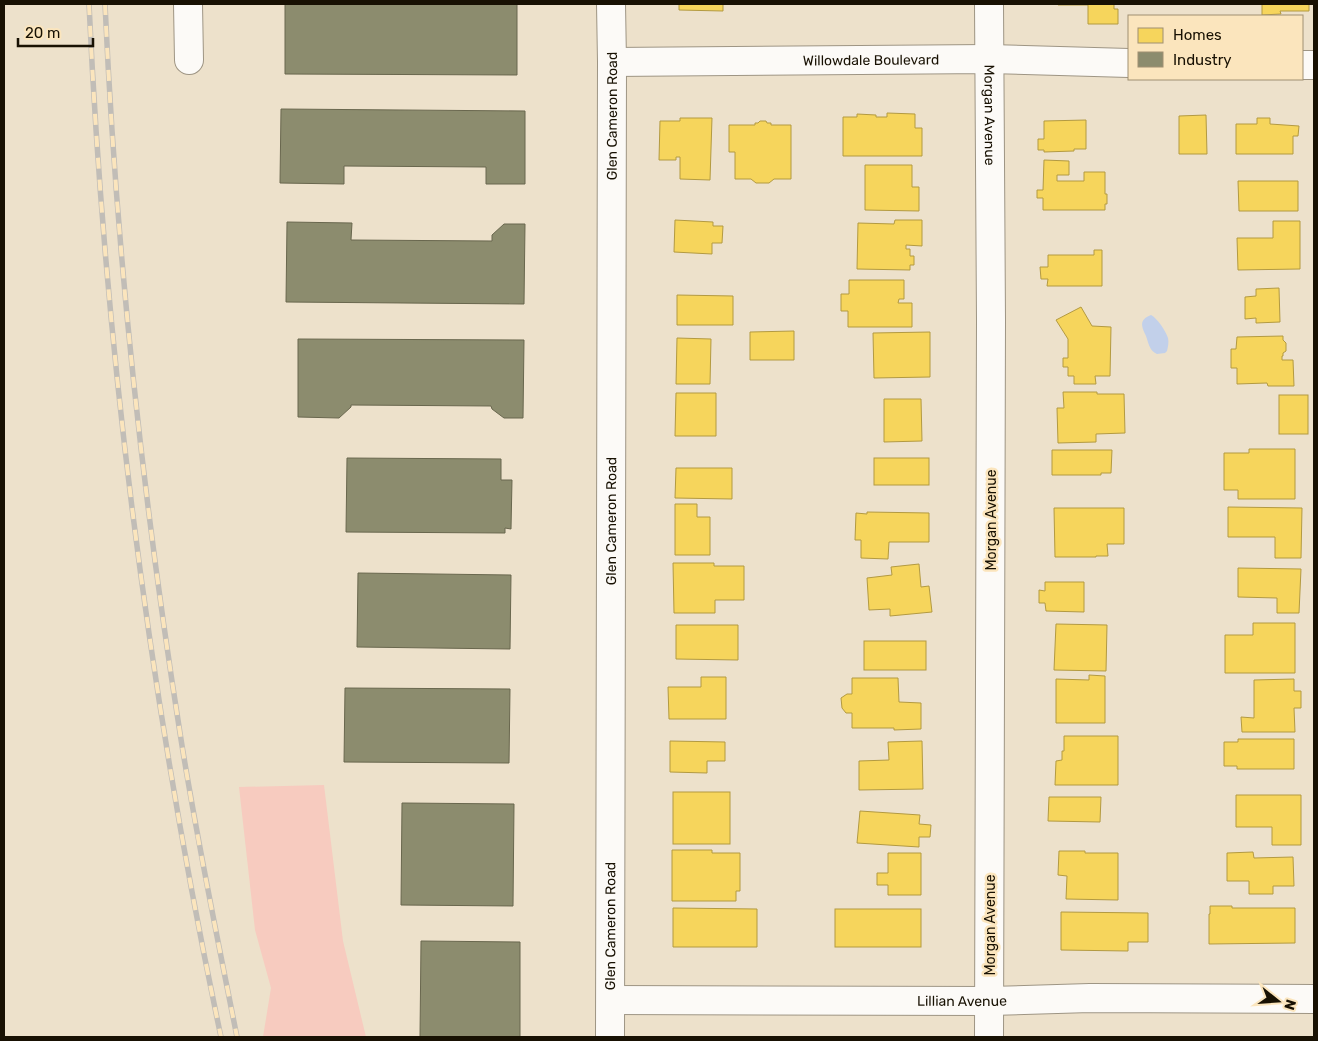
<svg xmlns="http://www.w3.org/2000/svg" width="1318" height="1041" viewBox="0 0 1318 1041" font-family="Rubik,sans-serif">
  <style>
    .green { fill: #f7cbbf }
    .water { fill: #c2d0ea }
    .homes { fill: #f6d55c; stroke: #b39a41 }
    .industry { fill: #8c8c6e; stroke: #69674e }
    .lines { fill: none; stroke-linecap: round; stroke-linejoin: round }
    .minor-casing { stroke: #9e9584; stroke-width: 30 }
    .minor { stroke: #fcfaf7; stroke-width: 28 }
    .rail-casing { stroke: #c1bdb7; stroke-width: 5.5 }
    .rail { stroke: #fbe5bd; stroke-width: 4; stroke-dasharray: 11; stroke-linecap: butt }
    .labels { text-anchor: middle; stroke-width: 5; stroke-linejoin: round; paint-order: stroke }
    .street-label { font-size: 14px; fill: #181103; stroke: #fbe5bd }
  </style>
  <rect width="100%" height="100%" fill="#ede1cb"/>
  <path class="green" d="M 324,785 L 343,941 L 366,1037 L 263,1037 L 271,988 L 255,930 L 239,787 Z"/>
  <path class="water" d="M 1151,315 C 1157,318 1166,331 1168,338 C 1169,342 1168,347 1167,351 L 1165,353 L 1157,354 C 1149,350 1149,344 1146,336 C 1142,327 1138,320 1151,315 Z"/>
  <g class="homes">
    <path d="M 679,4 L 723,4 L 723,11 L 679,10 Z"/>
    <path d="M 1058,4 L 1114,4 L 1114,9 L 1118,9 L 1118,24 L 1088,24 L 1088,5 L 1058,5 Z"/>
    <path d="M 1262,4 L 1309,4 L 1309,11 L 1280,11 L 1281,14 L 1262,15 Z"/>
    <path d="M 887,113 L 915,114 L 915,128 L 922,128 L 922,156 L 843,156 L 843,117 L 857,117 L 857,114 L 876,115 L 876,117 L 887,117 Z"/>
    <path d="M 1206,115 L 1207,154 L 1179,154 L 1179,116 Z"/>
    <path d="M 680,118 L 712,118 L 710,180 L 680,179 L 680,157 L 676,157 L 676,160 L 659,160 L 660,121 L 680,121 Z"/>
    <path d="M 1257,118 L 1270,118 L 1270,124 L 1299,126 L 1298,136 L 1293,136 L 1293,154 L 1236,154 L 1236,124 L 1257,124 Z"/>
    <path d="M 1086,120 L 1086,149 L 1074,149 L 1074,151 L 1044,152 L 1044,150 L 1038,150 L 1038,139 L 1044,139 L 1044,121 Z"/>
    <path d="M 760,121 L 766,121 L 767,123 L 771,123 L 771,125 L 791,125 L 791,179 L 774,179 L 769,183 L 756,183 L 751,179 L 735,179 L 735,152 L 729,152 L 729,125 L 755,125 L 755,123 L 758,123 Z"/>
    <path d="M 1044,160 L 1069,161 L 1069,175 L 1057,175 L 1057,181 L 1084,181 L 1084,172 L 1105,172 L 1105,194 L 1107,194 L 1107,204 L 1105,204 L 1105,210 L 1043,210 L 1043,198 L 1037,198 L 1037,190 L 1043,190 Z"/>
    <path d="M 865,165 L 912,165 L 912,187 L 919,187 L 919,211 L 865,210 Z"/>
    <path d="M 1238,181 L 1298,181 L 1298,211 L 1239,211 Z"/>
    <path d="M 675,220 L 713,222 L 713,226 L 723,226 L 722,243 L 712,243 L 712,254 L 674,252 Z"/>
    <path d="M 895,220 L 922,220 L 922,246 L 906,245 L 906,249 L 910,249 L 910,256 L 914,256 L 914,265 L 910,265 L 910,270 L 857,269 L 858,223 L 894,224 Z"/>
    <path d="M 1273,221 L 1300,221 L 1300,269 L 1238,270 L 1237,238 L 1273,238 Z"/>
    <path d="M 1094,250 L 1102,250 L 1102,286 L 1047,286 L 1048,279 L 1041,279 L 1040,267 L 1048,267 L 1048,255 L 1094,255 Z"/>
    <path d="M 849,280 L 904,280 L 904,299 L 899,299 L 898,303 L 912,303 L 912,327 L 848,327 L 848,311 L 841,311 L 841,294 L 849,294 Z"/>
    <path d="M 1279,288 L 1280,322 L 1256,323 L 1256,318 L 1245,319 L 1245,297 L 1256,296 L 1256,289 Z"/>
    <path d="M 677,295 L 733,296 L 733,325 L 677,325 Z"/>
    <path d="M 1081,307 L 1092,326 L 1111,327 L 1110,376 L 1095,376 L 1096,384 L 1074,384 L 1074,376 L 1068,376 L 1068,367 L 1063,367 L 1063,358 L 1068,358 L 1068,339 L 1056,320 Z"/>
    <path d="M 794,331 L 794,360 L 750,360 L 750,332 Z"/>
    <path d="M 930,332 L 930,377 L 874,378 L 873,333 Z"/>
    <path d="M 1283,336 L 1283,340 L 1286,343 L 1286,351 L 1283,353 L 1283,356 L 1282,356 L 1282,360 L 1293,360 L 1294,386 L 1268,386 L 1267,383 L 1237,384 L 1237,368 L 1231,368 L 1231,349 L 1236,349 L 1237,337 Z"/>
    <path d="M 677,338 L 711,339 L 710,384 L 676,384 Z"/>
    <path d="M 1063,392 L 1097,392 L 1097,394 L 1124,394 L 1125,433 L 1096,434 L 1096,442 L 1058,443 L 1057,408 L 1064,408 Z"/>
    <path d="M 676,393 L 716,393 L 716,436 L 675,436 Z"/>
    <rect x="1279" y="395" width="29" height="39"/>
    <path d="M 884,399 L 921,399 L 922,441 L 884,442 Z"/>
    <path d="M 1249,449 L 1295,449 L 1295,499 L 1238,499 L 1238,490 L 1224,490 L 1224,453 L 1249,453 Z"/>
    <path d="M 1052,450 L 1112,450 L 1111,473 L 1101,473 L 1101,475 L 1052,475 Z"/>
    <rect x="874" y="458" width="55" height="27"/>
    <path d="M 676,468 L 732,468 L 732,499 L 675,498 Z"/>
    <path d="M 675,504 L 697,504 L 697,517 L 710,517 L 710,555 L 675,555 Z"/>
    <path d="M 1228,507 L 1302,508 L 1301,558 L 1275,558 L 1275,537 L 1228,537 Z"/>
    <path d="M 1054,508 L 1124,508 L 1124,544 L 1107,544 L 1108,556 L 1096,556 L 1096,557 L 1055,557 Z"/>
    <path d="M 867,512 L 929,513 L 929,542 L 889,542 L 888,559 L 861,558 L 861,540 L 855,540 L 856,513 L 867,514 Z"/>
    <path d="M 673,563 L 714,563 L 714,566 L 744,566 L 744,600 L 715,600 L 715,613 L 674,613 Z"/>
    <path d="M 919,564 L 921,587 L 929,586 L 932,612 L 890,616 L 890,609 L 869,610 L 867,578 L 892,575 L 891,567 Z"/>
    <path d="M 1238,568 L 1301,569 L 1299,613 L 1277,613 L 1277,598 L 1238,597 Z"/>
    <path d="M 1045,582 L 1084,582 L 1084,612 L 1046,611 L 1045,603 L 1039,603 L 1039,590 L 1045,591 Z"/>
    <path d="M 1253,623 L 1295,623 L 1295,673 L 1225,673 L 1225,635 L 1253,635 Z"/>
    <path d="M 1056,624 L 1107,625 L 1106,671 L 1054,670 Z"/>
    <path d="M 676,625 L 738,625 L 738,660 L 676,659 Z"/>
    <rect x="864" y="641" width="62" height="29"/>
    <path d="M 1089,675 L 1105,676 L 1105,723 L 1056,723 L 1056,679 L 1089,680 Z"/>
    <path d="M 701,677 L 726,677 L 726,719 L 669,719 L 668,687 L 701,687 Z"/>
    <path d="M 852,678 L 898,678 L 899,702 L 921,703 L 921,729 L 894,730 L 894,728 L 852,728 L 852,713 L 846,713 L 842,708 L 841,698 L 847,694 L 852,694 Z"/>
    <path d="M 1294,679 L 1294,691 L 1301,691 L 1301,708 L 1294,708 L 1295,732 L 1242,732 L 1241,717 L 1254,718 L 1254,680 Z"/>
    <path d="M 1064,736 L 1118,736 L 1118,785 L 1055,785 L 1056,761 L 1062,760 L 1062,751 L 1064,751 Z"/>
    <path d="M 1238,739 L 1294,739 L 1294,769 L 1237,769 L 1237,766 L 1224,766 L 1224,742 L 1238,742 Z"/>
    <path d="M 670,741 L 725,742 L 725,761 L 707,761 L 707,773 L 670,772 Z"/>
    <path d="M 922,741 L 923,789 L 859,790 L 859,761 L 889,760 L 888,742 Z"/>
    <rect x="673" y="792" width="57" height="52"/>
    <path d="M 1236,795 L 1301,795 L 1301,845 L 1272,845 L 1272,827 L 1236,827 Z"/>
    <path d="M 1049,797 L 1101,797 L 1100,822 L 1048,821 Z"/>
    <path d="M 860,811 L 920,815 L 919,824 L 931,825 L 930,837 L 919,837 L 919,847 L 857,843 Z"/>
    <path d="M 672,850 L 712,850 L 712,853 L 740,853 L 740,891 L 736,891 L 736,901 L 672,901 Z"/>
    <path d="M 1059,851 L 1085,851 L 1085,853 L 1118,853 L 1118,900 L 1066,899 L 1067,876 L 1058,875 Z"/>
    <path d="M 1253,852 L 1254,858 L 1293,857 L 1294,886 L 1273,886 L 1273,894 L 1249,894 L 1249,881 L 1227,881 L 1227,853 Z"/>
    <path d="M 888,853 L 921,853 L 921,895 L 888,895 L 888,885 L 877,885 L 877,873 L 888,873 Z"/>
    <path d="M 1210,906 L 1232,906 L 1232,908 L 1295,908 L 1295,943 L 1209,944 L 1209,914 L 1210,914 Z"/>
    <path d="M 673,908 L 757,909 L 757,947 L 673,947 Z"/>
    <rect x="835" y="909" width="86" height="38"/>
    <path d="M 1061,912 L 1148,913 L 1148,942 L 1128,942 L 1128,951 L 1061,950 Z"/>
  </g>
  <g class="industry">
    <path d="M 285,4 L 517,4 L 517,75 L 285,74 Z"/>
    <path d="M 281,109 L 525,111 L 525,184 L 486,184 L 486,167 L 344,166 L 344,184 L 280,183 Z"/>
    <path d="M 287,222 L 352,223 L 351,240 L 492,241 L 492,235 L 504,224 L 525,224 L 524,304 L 286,302 Z"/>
    <path d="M 298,339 L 524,340 L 523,418 L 504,418 L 492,409 L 491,406 L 351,405 L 351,407 L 339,418 L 298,417 Z"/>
    <path d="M 347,458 L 501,459 L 501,480 L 512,480 L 511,529 L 505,528 L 505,533 L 346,532 Z"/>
    <path d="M 358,573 L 511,575 L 510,649 L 357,647 Z"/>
    <path d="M 345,688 L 510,689 L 509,763 L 344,762 Z"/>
    <path d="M 402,803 L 514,804 L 513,906 L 401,905 Z"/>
    <path d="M 421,941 L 520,942 L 520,1037 L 420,1037 Z"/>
  </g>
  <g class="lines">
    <defs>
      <g id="minor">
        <path d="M 188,4 L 189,60"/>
        <path id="s1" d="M 989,4 L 991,321 L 989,1037"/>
        <path id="s2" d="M 612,62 L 989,59 L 1129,63"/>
        <path d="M 1302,65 L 1314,65"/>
        <path id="s3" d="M 611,1000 L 990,1001 L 1090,998 L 1314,999"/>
        <path id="s4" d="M 610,1037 L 612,62 L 611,4"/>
      </g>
    </defs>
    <use href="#minor" class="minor-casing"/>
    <use href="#minor" class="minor"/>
    <defs>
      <g id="rail">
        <path d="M 89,4 C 105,351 149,697 221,1037"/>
        <path d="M 105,4 C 116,248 142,492 180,733 C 196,835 217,936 237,1037"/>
      </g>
    </defs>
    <use href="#rail" class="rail-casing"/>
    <use href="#rail" class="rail"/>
  </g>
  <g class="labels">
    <g class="street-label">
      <text dy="5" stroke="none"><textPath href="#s2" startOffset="259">Willowdale Boulevard</textPath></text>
      <text dy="5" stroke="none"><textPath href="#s4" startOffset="921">Glen Cameron Road</textPath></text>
      <text dy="5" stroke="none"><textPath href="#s1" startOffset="111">Morgan Avenue</textPath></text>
      <text dy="5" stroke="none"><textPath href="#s4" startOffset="516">Glen Cameron Road</textPath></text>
      <text transform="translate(991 520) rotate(-90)" y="5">Morgan Avenue</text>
      <text dy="5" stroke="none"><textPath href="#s4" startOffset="111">Glen Cameron Road</textPath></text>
      <text transform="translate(990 925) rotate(-90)" y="5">Morgan Avenue</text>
      <text dy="5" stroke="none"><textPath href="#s3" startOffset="351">Lillian Avenue</textPath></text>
    </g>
  </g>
  <rect width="1318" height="1041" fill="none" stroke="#181103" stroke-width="10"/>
  <rect x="1128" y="15" width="175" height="65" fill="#fbe5bd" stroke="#a09073"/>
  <rect x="1138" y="28" width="25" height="15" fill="#f6d55c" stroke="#a09073"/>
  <text x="1173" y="40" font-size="15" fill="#181103">Homes</text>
  <rect x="1138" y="52" width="25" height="15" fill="#8c8c6e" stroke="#a09073"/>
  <text x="1173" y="65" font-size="15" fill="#181103">Industry</text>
  <g transform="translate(1278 1001) rotate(107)" stroke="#fbe5bd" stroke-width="4" paint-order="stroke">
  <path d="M0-4L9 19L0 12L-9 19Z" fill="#181103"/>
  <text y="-8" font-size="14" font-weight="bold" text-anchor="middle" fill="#181103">N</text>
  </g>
  <path d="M18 38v8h75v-8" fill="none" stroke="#181103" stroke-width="2.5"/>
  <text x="25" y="38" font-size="15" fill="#181103" stroke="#fbe5bd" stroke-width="4" paint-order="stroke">20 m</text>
</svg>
